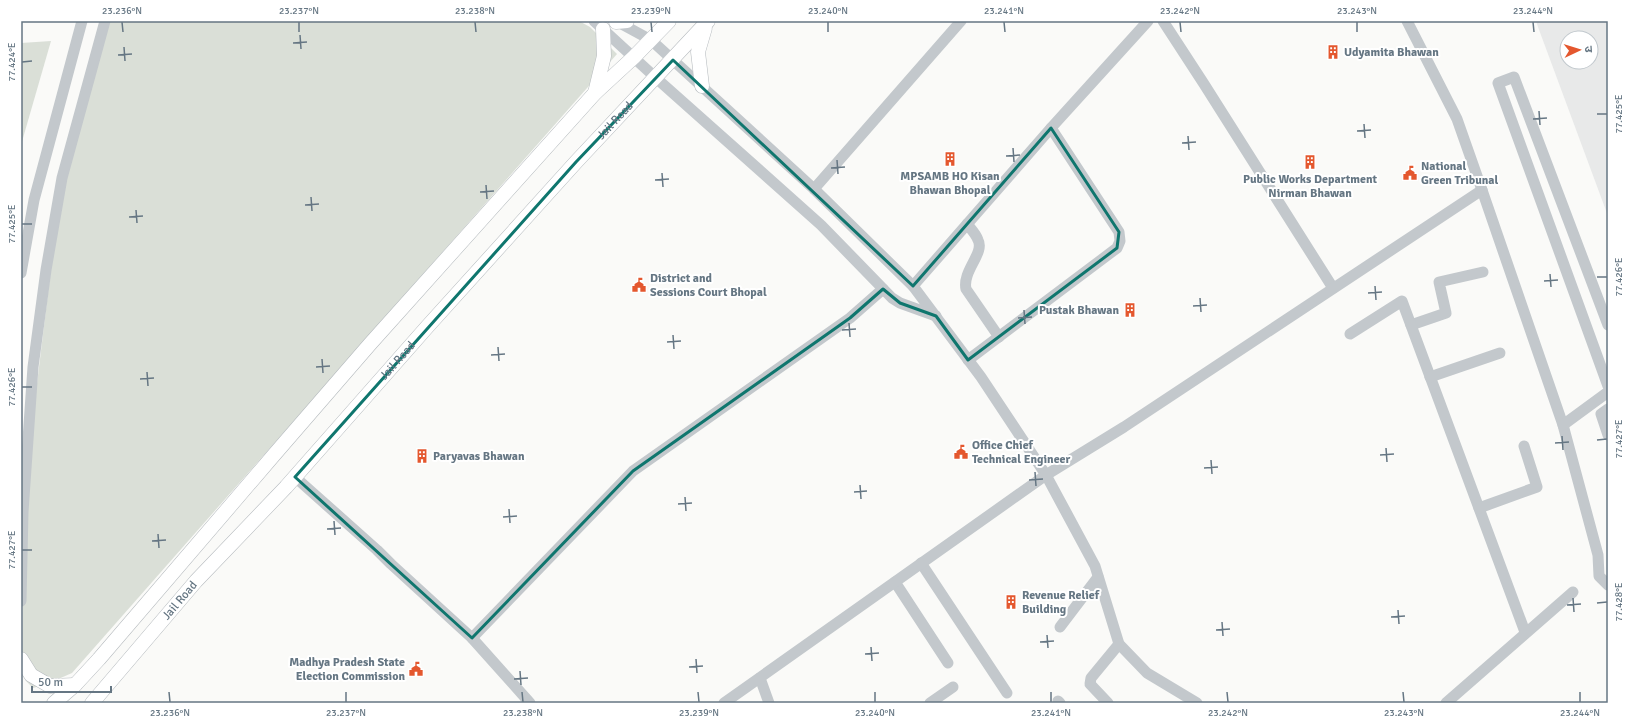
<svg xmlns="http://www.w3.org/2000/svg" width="1629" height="724" viewBox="0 0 1629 724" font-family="Signika,'Noto Sans Devanagari',sans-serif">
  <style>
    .built { fill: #e8e9e9; fill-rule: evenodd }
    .green { fill: #dadfd7 }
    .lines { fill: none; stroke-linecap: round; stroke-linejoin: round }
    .major-casing { stroke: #b5babe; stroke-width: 15 }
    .minor { stroke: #c3c8cc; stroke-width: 11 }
    .major { stroke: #fff; stroke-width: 14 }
    .marked { fill: none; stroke: #0f766e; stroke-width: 3; stroke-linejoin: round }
    .ticks { fill: none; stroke: #657683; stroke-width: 1.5 }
    .labels { text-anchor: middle; stroke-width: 4; stroke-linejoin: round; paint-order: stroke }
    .poi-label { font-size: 12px; font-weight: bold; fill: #657683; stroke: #fff; text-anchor: start }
    .street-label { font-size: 12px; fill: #657683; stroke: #fff }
    .neatline { fill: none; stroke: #657683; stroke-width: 1.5 }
    .ticks-label { font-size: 10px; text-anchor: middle; fill: #657683 }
  </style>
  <rect width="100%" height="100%" fill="#fafaf8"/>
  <path class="built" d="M 1536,21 L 1608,21 L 1608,216 L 1538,27 ZM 1567,38 L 1591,38 L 1591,62 L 1567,62 Z"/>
  <g class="green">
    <path d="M 109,21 L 579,21 L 590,27 L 617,54 L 72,673 L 47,684 L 33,688 L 26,681 L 22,670 L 25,482 L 59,203 Z"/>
    <path d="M 51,41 L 21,145 L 21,43 Z"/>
  </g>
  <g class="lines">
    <defs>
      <g id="major">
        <path d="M 616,22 L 627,21"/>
        <path d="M 702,86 L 698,52 L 705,28"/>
        <path d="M 595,93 L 604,56 L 603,29"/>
        <path d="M 21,659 L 31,675 L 50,686 L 75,685"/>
        <path d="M 54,703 L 75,685 L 99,659 L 273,456 L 370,344 L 595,93 L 634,57 L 669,21"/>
        <path id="s1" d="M 92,703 L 196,581 L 286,487 L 427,327 L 576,162 L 708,21"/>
      </g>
    </defs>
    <use href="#major" class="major-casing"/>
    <g class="minor">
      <path d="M 594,21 L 656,78 L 821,225 L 892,298 L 900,303 L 936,316"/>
      <path d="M 616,21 L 651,40 L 814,189 L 913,286 L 981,377 L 1046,475 L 1095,566 L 1119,644 L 1147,673 L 1197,703"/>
      <path d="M 1163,21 L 1204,84 L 1333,288"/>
      <path d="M 1407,21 L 1457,119 L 1482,190 L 1563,425 L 1598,555 L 1599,576 L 1608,585"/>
      <path d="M 814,189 L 961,21"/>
      <path d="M 967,224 C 971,229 976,234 978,240 C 985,253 962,271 966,289 L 999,337"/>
      <path d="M 21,273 L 34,200 L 82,21"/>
      <path d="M 913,286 L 1051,128 L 1148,21"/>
      <path d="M 1411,325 L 1446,313 L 1439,282 L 1483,272"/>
      <path d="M 1608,325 L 1514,77 L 1498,83 L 1608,386"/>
      <path d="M 1350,334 L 1402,301 L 1525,632"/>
      <path d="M 968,360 L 1117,248 L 1120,241 L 1119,232 L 1051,128"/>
      <path d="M 1430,377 L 1500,353"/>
      <path d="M 1608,409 L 1601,414 L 1608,435"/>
      <path d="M 1563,425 L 1608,392"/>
      <path d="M 295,477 L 377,550 L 391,564 L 472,638 L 530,703"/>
      <path d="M 1479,508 L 1537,487 L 1524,446"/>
      <path d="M 921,563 L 1007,693"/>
      <path d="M 895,582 L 948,663"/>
      <path d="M 21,601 L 23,512 L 33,367 L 46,270 L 62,178 L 105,21"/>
      <path d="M 1060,627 L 1098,577"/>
      <path d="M 472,638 L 633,471 L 850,318 L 883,289"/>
      <path d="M 760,678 L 769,703"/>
      <path d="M 1058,701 L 1060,703"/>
      <path d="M 724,703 L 1046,475 L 1124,427 L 1482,190"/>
      <path d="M 930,703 L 953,687"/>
      <path d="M 1108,703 L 1090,684 L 1091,678 L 1119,644"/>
      <path d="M 1446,703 L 1573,592"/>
    </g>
    <use href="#major" class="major"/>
  </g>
  <path class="marked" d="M 673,60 L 913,286 L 1051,128 L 1119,232 L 1117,248 L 968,360 L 936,316 L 900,303 L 883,289 L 850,318 L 633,471 L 472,638 L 295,477 L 576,162 Z"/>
  <path class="ticks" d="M 122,22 L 123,32M 299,22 L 299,32M 475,22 L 476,32M 651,22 L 652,32M 828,22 L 828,32M 1004,22 L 1005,32M 1180,22 L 1181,32M 1357,22 L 1357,32M 1533,22 L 1534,32M 300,35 L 301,49M 293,43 L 307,42M 124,47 L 125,61M 118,55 L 132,54M 22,62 L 32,61M 1539,111 L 1540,125M 1597,114 L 1607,114M 1533,119 L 1547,118M 1364,124 L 1365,138M 1357,131 L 1371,130M 1188,136 L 1189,150M 1182,143 L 1196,142M 1013,148 L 1014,162M 1006,156 L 1020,155M 837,160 L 838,174M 831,168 L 845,167M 662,173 L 663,187M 655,180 L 669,179M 486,185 L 487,199M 480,192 L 494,191M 311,197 L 312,211M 305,205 L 319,204M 136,210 L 137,223M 129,217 L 143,216M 22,224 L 32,224M 1550,274 L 1551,287M 1597,277 L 1607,277M 1544,281 L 1558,280M 1375,286 L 1376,300M 1368,293 L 1382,292M 1200,298 L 1201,312M 1193,306 L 1207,305M 1024,310 L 1025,324M 1018,318 L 1032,317M 849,323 L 850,337M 842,330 L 856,329M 673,335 L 674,349M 667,342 L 681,341M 498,347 L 499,361M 491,355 L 505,354M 322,359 L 323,373M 316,367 L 330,366M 147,372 L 148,386M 140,379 L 154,378M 22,387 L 32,387M 1562,436 L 1563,450M 1597,440 L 1607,439M 1555,443 L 1569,442M 1386,448 L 1387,462M 1380,455 L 1394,454M 1211,460 L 1212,474M 1204,468 L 1218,467M 1035,472 L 1036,486M 1029,480 L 1043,479M 860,485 L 861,499M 854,492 L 867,491M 685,497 L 686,511M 678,504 L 692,503M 509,509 L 510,523M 503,517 L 517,516M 334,521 L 335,535M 327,529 L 341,528M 158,534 L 159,548M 152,541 L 166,540M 22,550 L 32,550M 1573,598 L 1574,612M 1597,603 L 1607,602M 1567,605 L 1581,604M 1398,610 L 1399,624M 1391,617 L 1405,616M 1222,622 L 1223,636M 1216,630 L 1230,629M 1047,635 L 1048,648M 1040,642 L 1054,641M 871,647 L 872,661M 865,654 L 879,653M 696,659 L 697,673M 689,667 L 703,666M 520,671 L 521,685M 514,679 L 528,678M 169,692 L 170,702M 346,692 L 346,702M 522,692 L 523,702M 698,692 L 699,702M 875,692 L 875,702M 1051,692 L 1051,702M 1227,692 L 1228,702M 1403,692 L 1404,702M 1580,692 L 1580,702"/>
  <defs>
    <symbol id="building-bare" viewBox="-9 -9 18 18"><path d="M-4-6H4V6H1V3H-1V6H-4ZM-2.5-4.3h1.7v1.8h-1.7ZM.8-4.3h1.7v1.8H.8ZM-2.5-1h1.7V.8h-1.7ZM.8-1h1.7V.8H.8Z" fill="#e4572e" stroke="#fff" stroke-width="2.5" paint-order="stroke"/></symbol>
    <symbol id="civic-bare" viewBox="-9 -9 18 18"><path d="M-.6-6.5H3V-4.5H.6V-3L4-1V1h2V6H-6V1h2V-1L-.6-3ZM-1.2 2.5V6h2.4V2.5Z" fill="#e4572e" stroke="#fff" stroke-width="2.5" paint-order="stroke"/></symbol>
  </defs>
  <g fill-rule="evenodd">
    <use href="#building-bare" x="1323" y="42" width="20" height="20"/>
    <use href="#building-bare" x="940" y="149" width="20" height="20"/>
    <use href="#building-bare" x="1300" y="152" width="20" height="20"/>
    <use href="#civic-bare" x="1400" y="163" width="20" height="20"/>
    <use href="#civic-bare" x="629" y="275" width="20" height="20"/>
    <use href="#building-bare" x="1120" y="300" width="20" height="20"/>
    <use href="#civic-bare" x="951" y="442" width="20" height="20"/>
    <use href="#building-bare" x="412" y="446" width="20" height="20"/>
    <use href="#building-bare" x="1001" y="592" width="20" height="20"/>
    <use href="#civic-bare" x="406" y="659" width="20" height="20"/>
  </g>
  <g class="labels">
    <g class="poi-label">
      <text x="1344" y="56">Udyamita Bhawan</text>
      <text x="1421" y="170">National<tspan x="1421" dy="14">Green Tribunal</tspan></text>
      <text x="950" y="180" text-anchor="middle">MPSAMB HO Kisan<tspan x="950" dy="14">Bhawan Bhopal</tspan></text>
      <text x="1310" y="183" text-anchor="middle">Public Works Department<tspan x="1310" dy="14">Nirman Bhawan</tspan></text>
      <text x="650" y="282">District and<tspan x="650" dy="14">Sessions Court Bhopal</tspan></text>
      <text x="1119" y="314" text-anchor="end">Pustak Bhawan</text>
      <text x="972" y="449">Office Chief<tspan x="972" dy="14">Technical Engineer</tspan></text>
      <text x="433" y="460">Paryavas Bhawan</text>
      <text x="1022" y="599">Revenue Relief<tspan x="1022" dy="14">Building</tspan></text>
      <text x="405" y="666" text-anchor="end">Madhya Pradesh State<tspan x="405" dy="14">Election Commission</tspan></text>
    </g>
    <g class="street-label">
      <text dy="4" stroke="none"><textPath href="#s1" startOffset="783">Jail Road</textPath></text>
      <text dy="4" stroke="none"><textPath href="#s1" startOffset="459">Jail Road</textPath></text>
      <text dy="4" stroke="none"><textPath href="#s1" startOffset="135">Jail Road</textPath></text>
    </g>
  </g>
  <rect width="1629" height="724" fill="none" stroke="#ffffff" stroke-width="44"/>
  <g transform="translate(1579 50) rotate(86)"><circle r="19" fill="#ffffff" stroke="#c1c8cd"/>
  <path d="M0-3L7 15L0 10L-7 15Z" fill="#e4572e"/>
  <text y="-6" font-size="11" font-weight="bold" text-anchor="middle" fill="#657683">उ</text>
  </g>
  <path d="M32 686v6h79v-6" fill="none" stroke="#657683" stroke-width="2"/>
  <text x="38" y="686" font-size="12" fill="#657683" stroke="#ffffff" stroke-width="3" paint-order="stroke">50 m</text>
  <rect x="22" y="22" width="1585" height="680" class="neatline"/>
  <g class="ticks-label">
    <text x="122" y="14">23.236°N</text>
    <text x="299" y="14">23.237°N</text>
    <text x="475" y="14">23.238°N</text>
    <text x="651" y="14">23.239°N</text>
    <text x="828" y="14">23.240°N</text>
    <text x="1004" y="14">23.241°N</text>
    <text x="1180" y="14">23.242°N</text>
    <text x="1357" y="14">23.243°N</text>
    <text x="1533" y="14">23.244°N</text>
    <text transform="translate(11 62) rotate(-90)" y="4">77.424°E</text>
    <text transform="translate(1618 114) rotate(-90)" y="4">77.425°E</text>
    <text transform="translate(11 224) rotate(-90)" y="4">77.425°E</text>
    <text transform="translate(1618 277) rotate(-90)" y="4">77.426°E</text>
    <text transform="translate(11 387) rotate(-90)" y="4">77.426°E</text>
    <text transform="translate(1618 439) rotate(-90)" y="4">77.427°E</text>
    <text transform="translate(11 550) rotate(-90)" y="4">77.427°E</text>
    <text transform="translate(1618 602) rotate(-90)" y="4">77.428°E</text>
    <text x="170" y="716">23.236°N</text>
    <text x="346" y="716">23.237°N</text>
    <text x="523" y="716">23.238°N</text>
    <text x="699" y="716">23.239°N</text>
    <text x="875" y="716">23.240°N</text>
    <text x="1051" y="716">23.241°N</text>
    <text x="1228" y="716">23.242°N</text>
    <text x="1404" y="716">23.243°N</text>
    <text x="1580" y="716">23.244°N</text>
  </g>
</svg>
